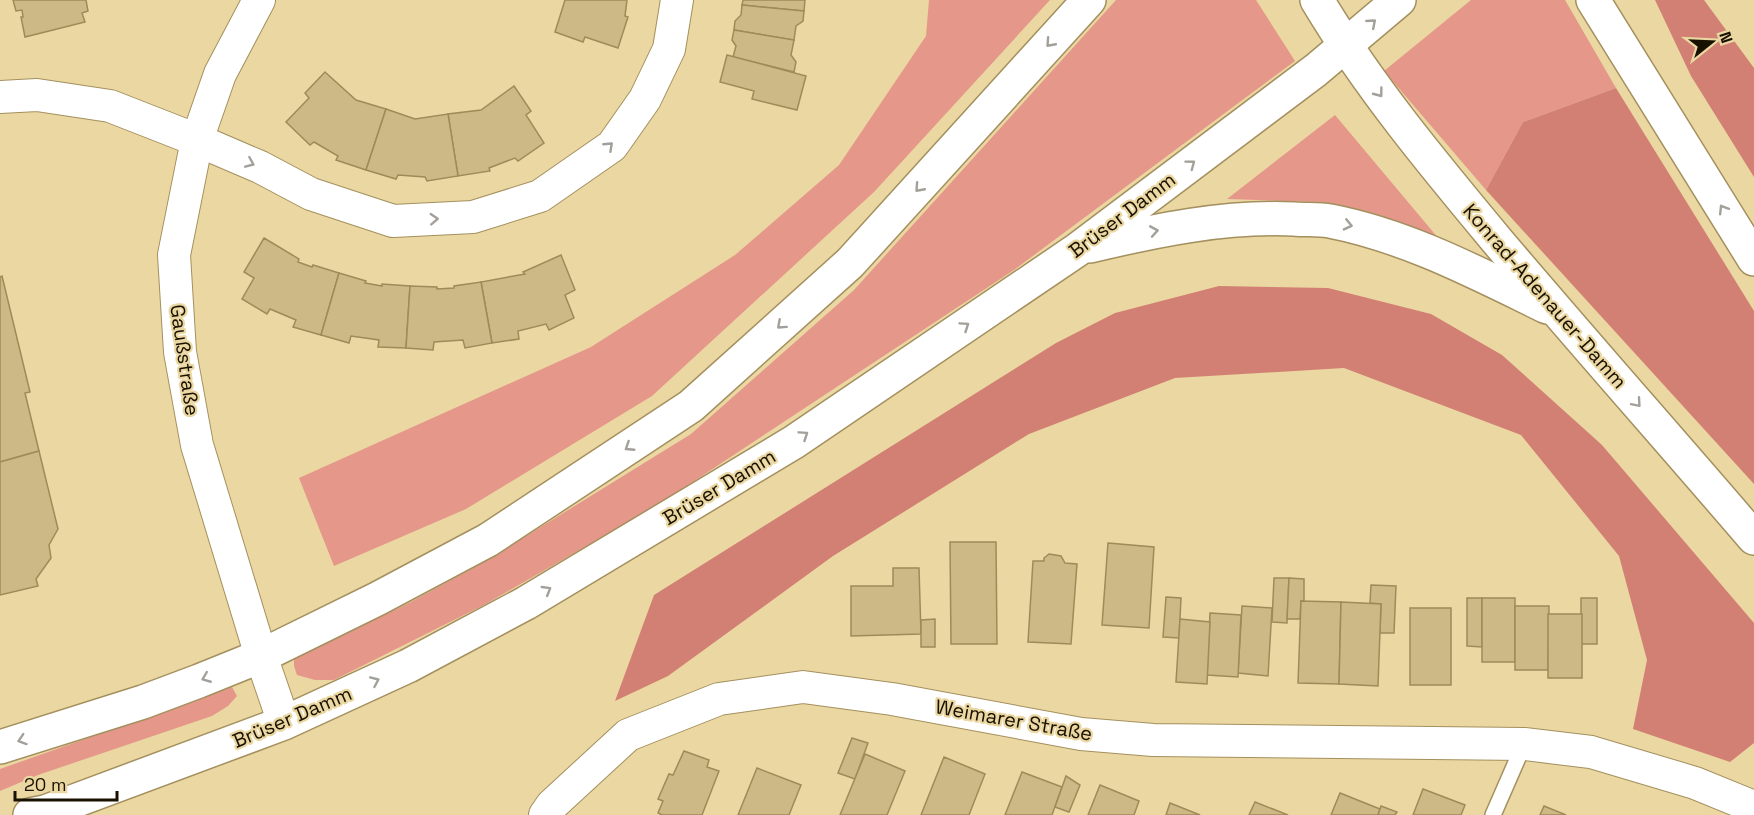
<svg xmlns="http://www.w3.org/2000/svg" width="1754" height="815" viewBox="0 0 1754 815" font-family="'Space Grotesk',sans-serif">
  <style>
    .green { fill: #e5978a }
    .forest { fill: #d28073 }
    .building { fill: #cdb985; stroke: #9f8b59; stroke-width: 1.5 }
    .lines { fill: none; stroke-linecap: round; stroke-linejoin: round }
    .lane-casing { stroke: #a4905e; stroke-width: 18 }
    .street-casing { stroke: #a4905e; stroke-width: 34 }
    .secondary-casing { stroke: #a4905e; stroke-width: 36 }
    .lane { stroke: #fff; stroke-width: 15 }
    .street { stroke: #fff; stroke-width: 32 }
    .secondary { stroke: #fff; stroke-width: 33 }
    .oneway { stroke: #a3a099 }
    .labels { text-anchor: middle; stroke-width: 4.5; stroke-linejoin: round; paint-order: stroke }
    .street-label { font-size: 20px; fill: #181100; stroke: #ebd7a2 }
  </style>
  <rect width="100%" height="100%" fill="#ebd7a2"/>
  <g class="green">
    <path d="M 929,0 L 1050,0 L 874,192 L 652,396 L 466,509 L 334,566 L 299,478 L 591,347 L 735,255 L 839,165 L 926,36 Z"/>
    <path d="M 1116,0 L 1256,0 L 1295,61 L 1014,270 L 661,503 L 484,605 L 334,680 L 315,680 L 297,675 L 294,666 L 294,659 L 409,603 L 484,562 L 691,434 L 854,290 Z"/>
    <path d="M 1471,0 L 1565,0 L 1616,88 L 1523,122 L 1486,190 L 1384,71 Z"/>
    <path d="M 1335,115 L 1439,239 L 1319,202 L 1227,199 Z"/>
    <path d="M 232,687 L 237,696 L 228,706 L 212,716 L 38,775 L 0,791 L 0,769 Z"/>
  </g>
  <g class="forest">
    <path d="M 1655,0 L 1704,0 L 1754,68 L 1754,177 L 1691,76 Z"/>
    <path d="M 1616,88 L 1754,311 L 1754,484 L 1486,190 L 1523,122 Z"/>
    <path d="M 1219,286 L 1328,288 L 1431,314 L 1502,355 L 1602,445 L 1754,623 L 1754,743 L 1730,762 L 1633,729 L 1647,660 L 1619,556 L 1521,435 L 1344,368 L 1175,378 L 1029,434 L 833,556 L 668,676 L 615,701 L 654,595 L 1056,343 L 1115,313 Z"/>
  </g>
  <g class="building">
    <path d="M 13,0 L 86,0 L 88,11 L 82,13 L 85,22 L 25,37 L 21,17 L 23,17 L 22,10 L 16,11 Z"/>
    <path d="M 565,0 L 627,0 L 625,16 L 628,17 L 618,48 L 585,37 L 583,42 L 555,32 Z"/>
    <path d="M 743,0 L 805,0 L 804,11 L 742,5 Z"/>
    <path d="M 742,5 L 804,11 L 803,21 L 796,26 L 794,40 L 734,30 L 735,21 L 741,15 Z"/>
    <path d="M 734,30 L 794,40 L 791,55 L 796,62 L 794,72 L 733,57 L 736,46 L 732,40 Z"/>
    <path d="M 727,55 L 806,76 L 797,110 L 752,99 L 754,91 L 720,82 Z"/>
    <path d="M 325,72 L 356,100 L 386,109 L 366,170 L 336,160 L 338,156 L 314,142 L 310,145 L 286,122 L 309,98 L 305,93 Z"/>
    <path d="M 514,86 L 531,111 L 526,115 L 544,143 L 518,161 L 515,158 L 489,168 L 490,171 L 458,176 L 448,114 L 481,110 Z"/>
    <path d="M 386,109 L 415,119 L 448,114 L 458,176 L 427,181 L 425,177 L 398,175 L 396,179 L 366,170 Z"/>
    <path d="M 264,238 L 299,259 L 298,262 L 312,267 L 313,265 L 339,273 L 321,335 L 293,327 L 296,320 L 270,309 L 267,314 L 242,299 L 254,278 L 244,272 Z"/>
    <path d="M 561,255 L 575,290 L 565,295 L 574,318 L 549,330 L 546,324 L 518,331 L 519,339 L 492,343 L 481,282 L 525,274 L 523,272 Z"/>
    <path d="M 339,273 L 366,281 L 365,283 L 382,286 L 382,284 L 410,286 L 406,348 L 378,347 L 379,340 L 351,336 L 349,343 L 321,335 Z"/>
    <path d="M 2,276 L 30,392 L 25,393 L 39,451 L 0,462 L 0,277 Z"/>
    <path d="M 481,282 L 492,343 L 465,348 L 463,340 L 434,342 L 433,350 L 406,348 L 410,286 L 437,287 L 437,289 L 454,288 L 454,286 Z"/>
    <path d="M 39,451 L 58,529 L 49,545 L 51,558 L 36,579 L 38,586 L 0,595 L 0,462 Z"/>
    <path d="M 950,542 L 996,542 L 997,644 L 951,644 Z"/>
    <path d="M 1108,543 L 1154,547 L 1149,628 L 1102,625 Z"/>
    <path d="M 1049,554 L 1061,556 L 1065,563 L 1077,564 L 1071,644 L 1028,642 L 1033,561 L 1044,561 L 1044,558 Z"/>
    <path d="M 893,568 L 919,568 L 921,634 L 851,636 L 851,586 L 893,586 Z"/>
    <path d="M 1274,578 L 1289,578 L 1287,623 L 1272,622 Z"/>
    <path d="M 1289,578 L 1304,579 L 1304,601 L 1301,601 L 1300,619 L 1287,619 Z"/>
    <path d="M 1371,585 L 1396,586 L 1394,633 L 1380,633 L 1381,604 L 1370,603 Z"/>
    <path d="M 1166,597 L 1181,598 L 1179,638 L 1163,637 Z"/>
    <path d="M 1467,598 L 1482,598 L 1482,647 L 1467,646 Z"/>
    <rect x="1482" y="598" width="33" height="64"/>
    <rect x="1581" y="598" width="16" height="46"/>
    <path d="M 1301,601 L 1341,602 L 1339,684 L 1298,683 Z"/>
    <path d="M 1341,602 L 1381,604 L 1378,686 L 1339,684 Z"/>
    <path d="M 1242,606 L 1272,608 L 1268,676 L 1238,673 Z"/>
    <path d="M 1515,606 L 1549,606 L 1548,670 L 1515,670 Z"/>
    <rect x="1410" y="608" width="41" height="77"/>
    <path d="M 1210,613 L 1241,615 L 1238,677 L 1207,675 Z"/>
    <rect x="1548" y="614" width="34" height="64"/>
    <path d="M 935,619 L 935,647 L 921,647 L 921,620 Z"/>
    <path d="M 1180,619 L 1210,622 L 1207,684 L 1176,682 Z"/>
    <path d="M 852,738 L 868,743 L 855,779 L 838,773 Z"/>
    <path d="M 684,751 L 709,760 L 707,767 L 719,771 L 702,815 L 662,815 L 658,813 L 663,801 L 658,799 L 669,774 L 673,775 Z"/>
    <path d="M 865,754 L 905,771 L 887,815 L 840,815 Z"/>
    <path d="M 944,757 L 985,774 L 969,815 L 921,815 Z"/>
    <path d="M 757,768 L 801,785 L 789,815 L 738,815 Z"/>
    <path d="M 1022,772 L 1062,787 L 1052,815 L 1005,815 Z"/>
    <path d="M 1066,776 L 1080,785 L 1069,812 L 1055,807 Z"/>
    <path d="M 1100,785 L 1139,801 L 1134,815 L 1088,815 Z"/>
    <path d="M 1423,789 L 1465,805 L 1461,815 L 1413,815 Z"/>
    <path d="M 1340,793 L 1380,809 L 1378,815 L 1331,815 Z"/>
    <path d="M 1255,802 L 1288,815 L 1249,815 Z"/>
    <path d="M 1170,803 L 1200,815 L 1166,815 Z"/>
    <path d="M 1381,806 L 1397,812 L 1395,815 L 1378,815 Z"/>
    <path d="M 1544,806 L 1566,815 L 1540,815 Z"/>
  </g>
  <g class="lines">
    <defs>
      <path id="lane" d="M 1493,815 L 1524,744"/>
      <g id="street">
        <path d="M 259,0 L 220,74 L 197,140 L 174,255 L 180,352 L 197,445 L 261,656 L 284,723"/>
        <path d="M 0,97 L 37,95 L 110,106 L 197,140 L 260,167 L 311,194 L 393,221 L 473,217 L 540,196 L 612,146 L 645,99 L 669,49 L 677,0"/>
        <path d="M 545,815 L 552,805 L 628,735 L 719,699 L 803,687 L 892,699 L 1081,734 L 1153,740 L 1524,744 L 1591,752 L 1695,783 L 1754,807"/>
      </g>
      <g id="secondary">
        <path d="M 1317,0 C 1369,87 1434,165 1499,243 C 1583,342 1669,439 1754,538"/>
        <path d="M 1593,0 L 1754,259"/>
        <path d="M 1090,246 C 1157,230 1224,216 1294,219 C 1306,220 1318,219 1330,221 C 1407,236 1477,273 1547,307"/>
        <path d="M 0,747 L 143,702 L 199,681 L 261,656 L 377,599 L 488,540 L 691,406 L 850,263 L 1089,0"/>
        <path d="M 30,815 L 45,812 L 284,723 L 408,666 L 526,603 L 794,442 L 1077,250 L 1316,70 L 1399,0"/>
      </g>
    </defs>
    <use href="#lane" class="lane-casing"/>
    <use href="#street" class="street-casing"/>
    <use href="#secondary" class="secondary-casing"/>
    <use href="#lane" class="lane"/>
    <use href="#street" class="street"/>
    <use href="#secondary" class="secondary"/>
  </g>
  <defs><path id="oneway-chevron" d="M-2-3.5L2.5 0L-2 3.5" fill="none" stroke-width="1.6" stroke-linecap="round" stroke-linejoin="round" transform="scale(1.5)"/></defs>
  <g class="oneway">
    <use href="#oneway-chevron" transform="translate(1372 23) rotate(-41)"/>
    <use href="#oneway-chevron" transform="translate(1050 43) rotate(132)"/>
    <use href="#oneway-chevron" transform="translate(1379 93) rotate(53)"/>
    <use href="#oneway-chevron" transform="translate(609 146) rotate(-43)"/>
    <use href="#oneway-chevron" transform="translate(250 163) rotate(23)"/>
    <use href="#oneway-chevron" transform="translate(1191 164) rotate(-37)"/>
    <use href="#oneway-chevron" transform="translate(919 188) rotate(132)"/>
    <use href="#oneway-chevron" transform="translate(1723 209) rotate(-122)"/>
    <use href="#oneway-chevron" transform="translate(434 219) rotate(-3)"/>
    <use href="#oneway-chevron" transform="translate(1348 225) rotate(13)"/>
    <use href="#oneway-chevron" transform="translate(1154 231) rotate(-10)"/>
    <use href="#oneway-chevron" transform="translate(781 325) rotate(138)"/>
    <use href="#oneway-chevron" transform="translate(965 326) rotate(-34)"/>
    <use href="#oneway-chevron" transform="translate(1637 403) rotate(49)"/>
    <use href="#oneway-chevron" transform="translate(804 435) rotate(-34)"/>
    <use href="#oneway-chevron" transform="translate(629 447) rotate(147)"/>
    <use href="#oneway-chevron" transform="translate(547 590) rotate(-31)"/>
    <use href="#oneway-chevron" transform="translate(206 678) rotate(158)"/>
    <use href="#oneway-chevron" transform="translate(375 681) rotate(-24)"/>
    <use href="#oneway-chevron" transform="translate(22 740) rotate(162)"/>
  </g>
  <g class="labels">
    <g class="street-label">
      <text transform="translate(1122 215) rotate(-37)" y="7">Brüser Damm</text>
      <text transform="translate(1545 296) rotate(49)" y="7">Konrad-Adenauer-Damm</text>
      <text transform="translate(185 360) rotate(82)" y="7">Gaußstraße</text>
      <text transform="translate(719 487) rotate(-31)" y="7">Brüser Damm</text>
      <text transform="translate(292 717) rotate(-23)" y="7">Brüser Damm</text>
      <text transform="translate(1014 720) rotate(10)" y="7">Weimarer Straße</text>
    </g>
  </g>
  <g transform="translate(1712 42) rotate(72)" stroke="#ebd7a2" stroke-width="4.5" paint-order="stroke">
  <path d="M0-4.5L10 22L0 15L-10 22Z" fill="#181100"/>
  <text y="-9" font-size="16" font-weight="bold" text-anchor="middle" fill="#181100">N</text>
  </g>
  <path d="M15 791v9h102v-9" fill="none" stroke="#181100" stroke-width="3"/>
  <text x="24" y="791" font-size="18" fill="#181100" stroke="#ebd7a2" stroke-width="4.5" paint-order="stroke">20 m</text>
</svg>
